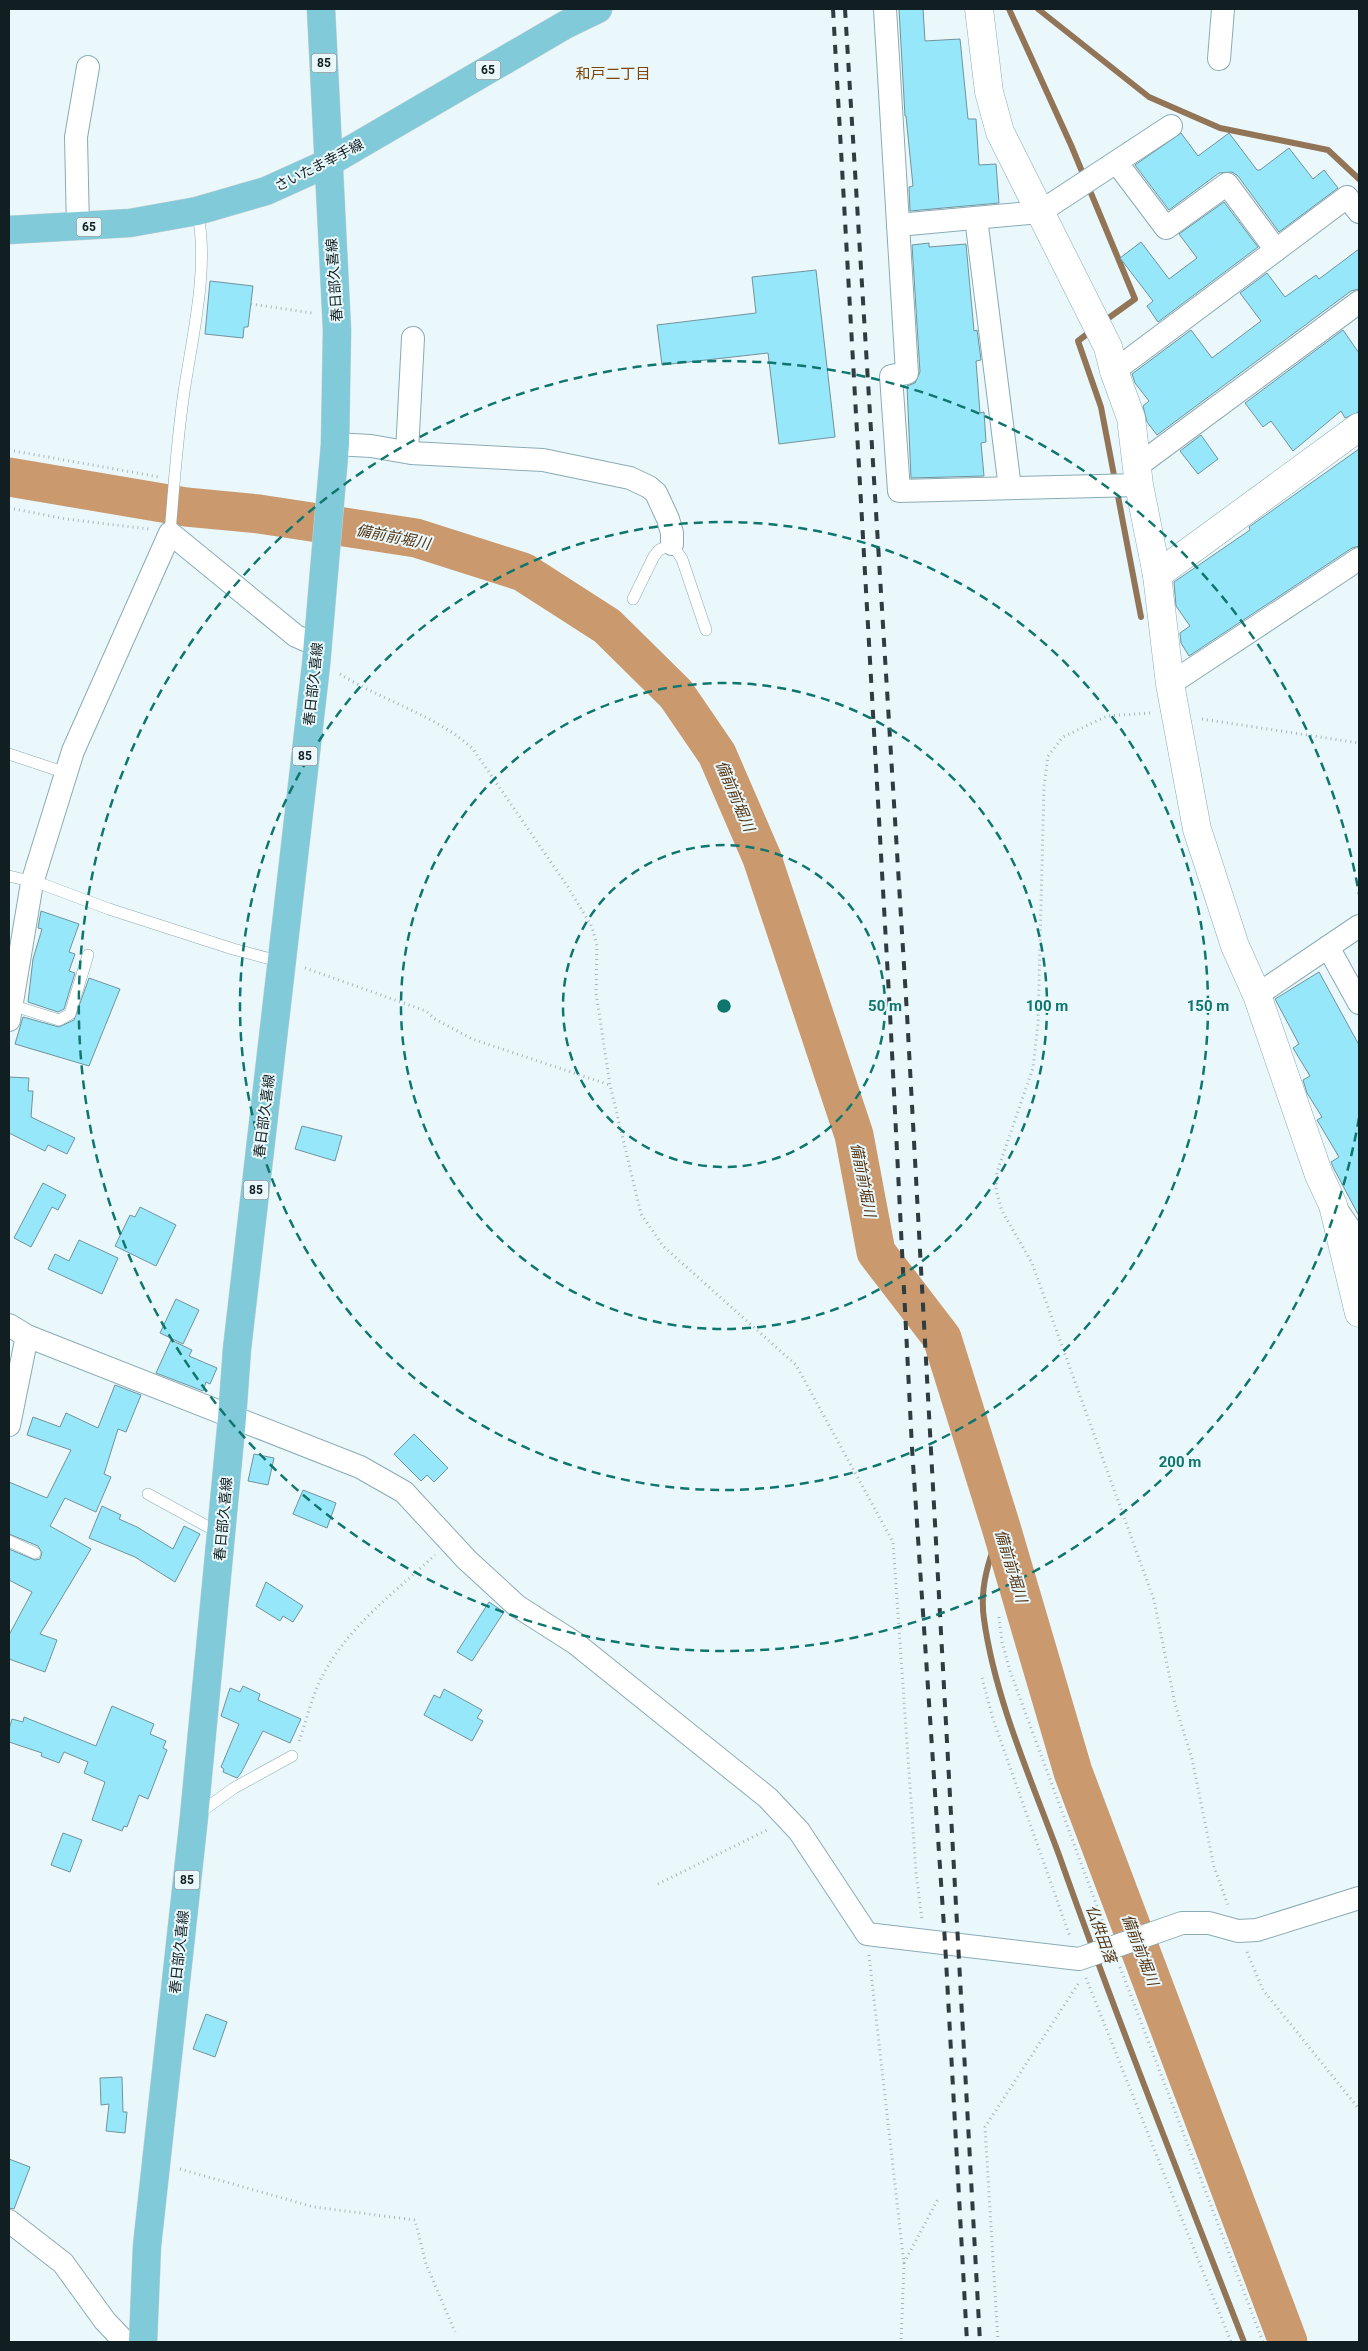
<svg xmlns="http://www.w3.org/2000/svg" width="1368" height="2351" viewBox="0 0 1368 2351" font-family="Roboto,'Noto Sans JP',sans-serif">
  <style>
    .lines { fill: none; stroke-linecap: round; stroke-linejoin: round }
    .stream { stroke: #927457; stroke-width: 6 }
    .river { stroke: #ca996e; stroke-width: 39 }
    .building { fill: #97e7fb; stroke: #71939b }
    .lane-casing { stroke: #8aabb4; stroke-width: 12 }
    .street-casing { stroke: #8aabb4; stroke-width: 24 }
    .secondary-casing { stroke: #8aabb4; stroke-width: 29 }
    .primary-casing { stroke: #cfd2d3; stroke-width: 29 }
    .path { stroke: #a8b6ba; stroke-width: 3; stroke-dasharray: 1 4; stroke-linecap: butt }
    .lane { stroke: #fff; stroke-width: 11 }
    .street { stroke: #fff; stroke-width: 22 }
    .secondary { stroke: #fff; stroke-width: 28 }
    .primary { stroke: #80cada; stroke-width: 28 }
    .rail { stroke: #2f3d40; stroke-width: 4; stroke-dasharray: 9 9; stroke-linecap: butt }
    .ring { fill: none; stroke: #0f766e; stroke-width: 2.5; stroke-dasharray: 9 6 }
    .labels { text-anchor: middle; stroke-width: 4; stroke-linejoin: round; paint-order: stroke }
    .shield { fill: #eaf8fc; stroke: #526063; stroke-width: 1 }
    .shield-label { font-size: 12px; font-weight: bold; fill: #111f22 }
    .street-label { font-size: 14px; fill: #111f22; stroke: #eaf8fc }
    .neighbourhood-label { font-size: 15px; fill: #7b4607; stroke: #eaf8fc }
    .water-label { font-size: 15px; font-style: italic; fill: #53310f; stroke: #eaf8fc }
    .centre { fill: #0f766e; stroke: #eaf8fc; stroke-width: 2.5 }
    .ring-label { font-size: 15px; text-anchor: middle; font-weight: bold; fill: #0f766e; stroke: #eaf8fc; stroke-width: 4; stroke-linejoin: round; paint-order: stroke }
  </style>
  <rect width="100%" height="100%" fill="#eaf8fc"/>
  <g class="lines">
    <g class="stream">
      <path d="M 1009,9 L 1071,145 L 1135,299 L 1103,322"/>
      <path d="M 1038,9 L 1149,97 L 1220,128 L 1328,150 L 1359,179"/>
      <path d="M 1091,331 L 1078,341 L 1101,407 L 1141,617"/>
      <path d="M 1001,1527 C 990,1557 979,1586 984,1619 C 995,1699 1031,1779 1059,1855 C 1117,2019 1181,2180 1244,2342"/>
    </g>
    <path class="river" d="M 9,477 L 186,507 L 259,514 L 416,538 L 523,572 L 607,626 L 676,694 L 717,754 L 762,858 L 854,1135 L 876,1252 L 942,1338 L 1001,1527 L 1073,1772 L 1288,2342"/>
  </g>
  <g class="building">
    <path d="M 899,9 L 923,9 L 925,41 L 960,39 L 968,119 L 976,119 L 979,165 L 996,164 L 999,203 L 910,211 L 909,187 L 913,186 L 906,116 L 905,116 Z"/>
    <path d="M 1181,133 L 1198,156 L 1229,133 L 1257,170 L 1260,170 L 1289,148 L 1313,179 L 1324,170 L 1338,188 L 1279,232 L 1238,176 L 1232,172 L 1219,173 L 1169,210 L 1135,165 Z"/>
    <path d="M 1224,202 L 1258,247 L 1158,322 L 1147,306 L 1153,301 L 1120,258 L 1141,242 L 1169,279 L 1197,258 L 1179,234 Z"/>
    <path d="M 929,243 L 929,247 L 966,244 L 974,331 L 977,330 L 981,360 L 976,361 L 980,413 L 984,412 L 986,442 L 981,443 L 984,476 L 911,478 L 907,386 L 915,383 L 920,372 L 912,245 Z"/>
    <path d="M 1359,249 L 1359,289 L 1351,291 L 1157,435 L 1147,422 L 1143,406 L 1149,401 L 1135,383 L 1132,374 L 1191,330 L 1212,358 L 1261,321 L 1240,293 L 1267,273 L 1285,297 L 1316,275 L 1319,279 Z"/>
    <path d="M 816,270 L 835,437 L 779,444 L 768,353 L 662,365 L 657,325 L 756,313 L 752,277 Z"/>
    <path d="M 210,281 L 253,286 L 248,327 L 244,327 L 243,338 L 205,334 Z"/>
    <path d="M 1343,330 L 1359,353 L 1359,412 L 1345,418 L 1341,411 L 1293,451 L 1271,421 L 1263,427 L 1245,403 Z"/>
    <path d="M 1201,435 L 1218,459 L 1198,474 L 1180,451 Z"/>
    <path d="M 1359,449 L 1359,546 L 1352,548 L 1189,656 L 1181,643 L 1180,633 L 1190,626 L 1176,606 L 1174,582 L 1250,530 L 1249,527 Z"/>
    <path d="M 41,911 L 79,924 L 69,952 L 75,954 L 69,971 L 75,973 L 64,1009 L 58,1012 L 28,1002 L 33,959 L 42,929 L 38,928 Z"/>
    <path d="M 1319,972 L 1359,1045 L 1359,1216 L 1334,1169 L 1331,1162 L 1339,1157 L 1317,1120 L 1322,1117 L 1307,1093 L 1303,1080 L 1310,1076 L 1293,1048 L 1299,1044 L 1275,999 Z"/>
    <path d="M 89,978 L 120,989 L 89,1066 L 15,1044 L 23,1017 L 59,1027 L 74,1020 Z"/>
    <path d="M 9,1077 L 29,1078 L 28,1091 L 33,1091 L 31,1117 L 75,1138 L 67,1154 L 48,1145 L 45,1151 L 9,1133 Z"/>
    <path d="M 302,1126 L 342,1136 L 335,1161 L 295,1149 Z"/>
    <path d="M 43,1183 L 66,1195 L 58,1210 L 52,1207 L 31,1247 L 14,1238 Z"/>
    <path d="M 140,1207 L 176,1225 L 156,1266 L 115,1246 L 130,1215 L 135,1217 Z"/>
    <path d="M 79,1240 L 118,1258 L 102,1294 L 48,1269 L 55,1254 L 69,1261 Z"/>
    <path d="M 176,1299 L 199,1310 L 183,1344 L 160,1333 Z"/>
    <path d="M 171,1340 L 192,1350 L 189,1356 L 217,1368 L 210,1384 L 206,1382 L 203,1391 L 156,1373 Z"/>
    <path d="M 115,1385 L 141,1395 L 126,1432 L 118,1429 L 104,1474 L 111,1477 L 96,1512 L 65,1498 L 50,1526 L 91,1549 L 40,1634 L 57,1640 L 45,1672 L 9,1659 L 9,1635 L 32,1592 L 9,1580 L 9,1549 L 35,1560 L 40,1559 L 42,1553 L 38,1546 L 9,1534 L 9,1482 L 47,1498 L 71,1450 L 27,1435 L 33,1417 L 60,1427 L 66,1413 L 98,1428 Z"/>
    <path d="M 414,1434 L 448,1468 L 434,1482 L 427,1475 L 421,1481 L 394,1454 Z"/>
    <path d="M 254,1454 L 274,1458 L 268,1485 L 248,1481 Z"/>
    <path d="M 303,1490 L 336,1503 L 327,1528 L 293,1514 Z"/>
    <path d="M 102,1506 L 121,1515 L 119,1519 L 137,1527 L 173,1549 L 184,1526 L 200,1534 L 175,1582 L 135,1557 L 89,1538 Z"/>
    <path d="M 266,1582 L 303,1606 L 293,1622 L 283,1616 L 280,1621 L 256,1606 Z"/>
    <path d="M 489,1602 L 504,1612 L 472,1661 L 457,1652 Z"/>
    <path d="M 243,1686 L 260,1694 L 258,1700 L 301,1719 L 290,1743 L 263,1731 L 241,1773 L 237,1778 L 223,1772 L 224,1769 L 221,1767 L 239,1724 L 221,1716 L 230,1688 L 240,1692 Z"/>
    <path d="M 444,1689 L 482,1710 L 477,1718 L 483,1721 L 472,1741 L 424,1715 L 434,1695 L 440,1698 Z"/>
    <path d="M 112,1706 L 154,1724 L 150,1734 L 166,1741 L 163,1748 L 167,1750 L 148,1799 L 139,1795 L 127,1827 L 124,1826 L 122,1831 L 92,1820 L 105,1782 L 84,1773 L 88,1762 L 64,1752 L 59,1763 L 41,1756 L 42,1753 L 9,1742 L 9,1729 L 12,1719 L 23,1722 L 24,1717 L 96,1746 Z"/>
    <path d="M 63,1833 L 82,1840 L 70,1872 L 51,1865 Z"/>
    <path d="M 206,2014 L 227,2022 L 215,2057 L 193,2049 Z"/>
    <path d="M 122,2077 L 123,2112 L 127,2112 L 125,2133 L 106,2131 L 109,2104 L 101,2105 L 100,2078 Z"/>
    <path d="M 9,2159 L 30,2167 L 14,2209 L 9,2208 Z"/>
  </g>
  <g class="lines">
    <defs>
      <g id="lane">
        <path d="M 170,533 C 174,486 177,439 184,392 C 192,338 210,264 197,211"/>
        <path d="M 633,599 L 654,556 L 659,550 L 672,544 L 682,559 L 706,630"/>
        <path d="M 9,754 L 66,773"/>
        <path d="M 9,876 L 42,884 L 109,909 L 233,949 L 282,962"/>
        <path d="M 11,1005 L 59,1020 L 70,1014 L 88,955"/>
        <path d="M 148,1494 L 221,1534"/>
        <path d="M 9,1541 L 35,1553"/>
        <path d="M 198,1814 L 234,1788 L 292,1756"/>
      </g>
      <g id="street">
        <path d="M 885,9 L 907,373 L 891,376 L 899,491 L 1139,485"/>
        <path d="M 1219,59 L 1223,9"/>
        <path d="M 1117,163 L 1166,228 L 1227,184 L 1276,250"/>
        <path d="M 976,218 L 1010,488"/>
        <path d="M 898,225 L 1040,212 L 1171,126"/>
        <path d="M 78,228 L 76,137 L 88,67"/>
        <path d="M 1114,371 L 1347,197 L 1359,212"/>
        <path d="M 335,444 L 371,446 L 411,453 L 543,460 L 630,478 L 649,487 L 656,493 L 668,519 L 672,533 L 672,544"/>
        <path d="M 407,452 L 413,338"/>
        <path d="M 1136,467 L 1359,302"/>
        <path d="M 1170,684 L 1359,559"/>
        <path d="M 1328,947 L 1359,1003"/>
        <path d="M 1257,995 L 1359,926"/>
        <path d="M 9,1020 L 32,883 L 73,751 L 170,533 L 296,636 L 317,645"/>
        <path d="M 1337,1210 L 1359,1242"/>
        <path d="M 9,1325 L 27,1336 L 360,1467 L 404,1492 L 467,1560 L 517,1606 L 575,1643 L 768,1798 L 799,1831 L 867,1934 L 1079,1959 L 1182,1923 L 1209,1923 L 1238,1931 L 1257,1930 L 1359,1898"/>
        <path d="M 9,1425 L 27,1336"/>
        <path d="M 9,2221 L 63,2263 L 105,2321 L 125,2342"/>
      </g>
      <g id="secondary">
        <path d="M 979,9 L 989,92 L 1000,132 L 1108,347 L 1114,371 L 1131,418 L 1139,485 L 1157,575 L 1170,684 L 1197,829 L 1235,946 L 1257,995 L 1319,1175 L 1333,1205 L 1359,1313"/>
        <path d="M 1157,575 L 1359,427"/>
      </g>
      <g id="primary">
        <path d="M 9,230 L 130,223 L 197,211 L 266,191 L 328,163 L 565,25 L 598,9"/>
        <path d="M 143,2342 L 147,2246 L 194,1817 L 232,1418 L 237,1349 L 316,665 L 335,444 L 337,330 L 321,9"/>
      </g>
    </defs>
    <use href="#lane" class="lane-casing"/>
    <use href="#street" class="street-casing"/>
    <use href="#secondary" class="secondary-casing"/>
    <use href="#primary" class="primary-casing"/>
    <g class="path">
      <path d="M 251,304 L 312,313"/>
      <path d="M 9,450 L 159,477"/>
      <path d="M 9,508 L 66,519 L 149,529"/>
      <path d="M 340,674 C 381,700 438,716 473,749 L 568,887 L 592,927 L 597,946 L 596,993 L 610,1085 L 641,1214 L 663,1246 L 796,1365 L 893,1542 L 916,1872 L 922,1920"/>
      <path d="M 1150,713 L 1107,716 L 1063,737 L 1048,756 L 1044,786 L 1038,1024 L 1033,1068 L 997,1172 L 996,1190 L 1002,1211 L 1032,1263 L 1154,1600 L 1175,1704 L 1192,1759 L 1214,1867 L 1228,1905"/>
      <path d="M 1202,719 L 1359,743"/>
      <path d="M 305,968 L 426,1011 L 435,1019 L 472,1039 L 610,1085"/>
      <path d="M 999,1617 L 1002,1642 L 1010,1671 L 1105,1928"/>
      <path d="M 982,1678 L 993,1719 L 1070,1937"/>
      <path d="M 299,1741 C 307,1720 312,1694 324,1673 C 351,1624 394,1593 435,1555"/>
      <path d="M 658,1884 L 769,1829"/>
      <path d="M 1247,1952 L 1263,1990 L 1359,2109"/>
      <path d="M 869,1955 L 904,2264 L 901,2342"/>
      <path d="M 1120,1967 L 1263,2342"/>
      <path d="M 1086,1978 L 1231,2342"/>
      <path d="M 180,2169 L 314,2207 L 415,2220 L 426,2264 L 455,2332"/>
      <path d="M 904,2263 L 938,2199"/>
      <path d="M 998,2342 L 985,2127 L 1080,1981"/>
    </g>
    <use href="#lane" class="lane"/>
    <use href="#street" class="street"/>
    <use href="#secondary" class="secondary"/>
    <use href="#primary" class="primary"/>
    <g class="rail">
      <path d="M 833,9 L 890,1013 L 912,1448 L 945,1942 L 967,2342"/>
      <path d="M 845,9 L 907,1014 L 980,2342"/>
    </g>
  </g>
  <g class="ring">
    <circle cx="724" cy="1006" r="161"/>
    <circle cx="724" cy="1006" r="323"/>
    <circle cx="724" cy="1006" r="484"/>
    <path d="M1359 1118A645 645 0 1 1 1359 894"/>
  </g>
  <g class="labels">
    <g class="shield">
      <rect x="311.5" y="53.5" width="25" height="19" rx="4"/>
      <rect x="475.5" y="60.5" width="25" height="19" rx="4"/>
      <rect x="76.5" y="217.5" width="25" height="19" rx="4"/>
      <rect x="292.5" y="746.5" width="25" height="19" rx="4"/>
      <rect x="243.5" y="1180.5" width="25" height="19" rx="4"/>
      <rect x="174.5" y="1870.5" width="25" height="19" rx="4"/>
    </g>
    <g class="shield-label">
      <text x="324" y="67">85</text>
      <text x="488" y="74">65</text>
      <text x="89" y="231">65</text>
      <text x="305" y="760">85</text>
      <text x="256" y="1194">85</text>
      <text x="187" y="1884">85</text>
    </g>
    <g class="street-label">
      <text transform="translate(319 165) rotate(-27)" y="5">さいたま幸手線</text>
      <text transform="translate(334 280) rotate(-94)" y="5">春日部久喜線</text>
      <text transform="translate(313 684) rotate(-84)" y="5">春日部久喜線</text>
      <text transform="translate(264 1116) rotate(-83)" y="5">春日部久喜線</text>
      <text transform="translate(223 1519) rotate(-85)" y="5">春日部久喜線</text>
      <text transform="translate(179 1952) rotate(-84)" y="5">春日部久喜線</text>
    </g>
    <g class="neighbourhood-label">
      <text x="613" y="79">和戸二丁目</text>
    </g>
    <g class="water-label">
      <text transform="translate(393 537) rotate(11)" y="5">備前前堀川</text>
      <text transform="translate(735 796) rotate(67)" y="5">備前前堀川</text>
      <text transform="translate(863 1180) rotate(79)" y="5">備前前堀川</text>
      <text transform="translate(1011 1566) rotate(73)" y="5">備前前堀川</text>
      <text transform="translate(1101 1934) rotate(70)" y="5">仏供田落</text>
      <text transform="translate(1140 1950) rotate(69)" y="5">備前前堀川</text>
    </g>
  </g>
  <circle cx="724" cy="1006" r="8" class="centre"/>
  <g class="ring-label">
    <text x="885" y="1011">50 m</text>
    <text x="1047" y="1011">100 m</text>
    <text x="1208" y="1011">150 m</text>
    <text x="1180" y="1467">200 m</text>
  </g>
  <rect width="1368" height="2351" fill="none" stroke="#111f22" stroke-width="20"/>
</svg>
